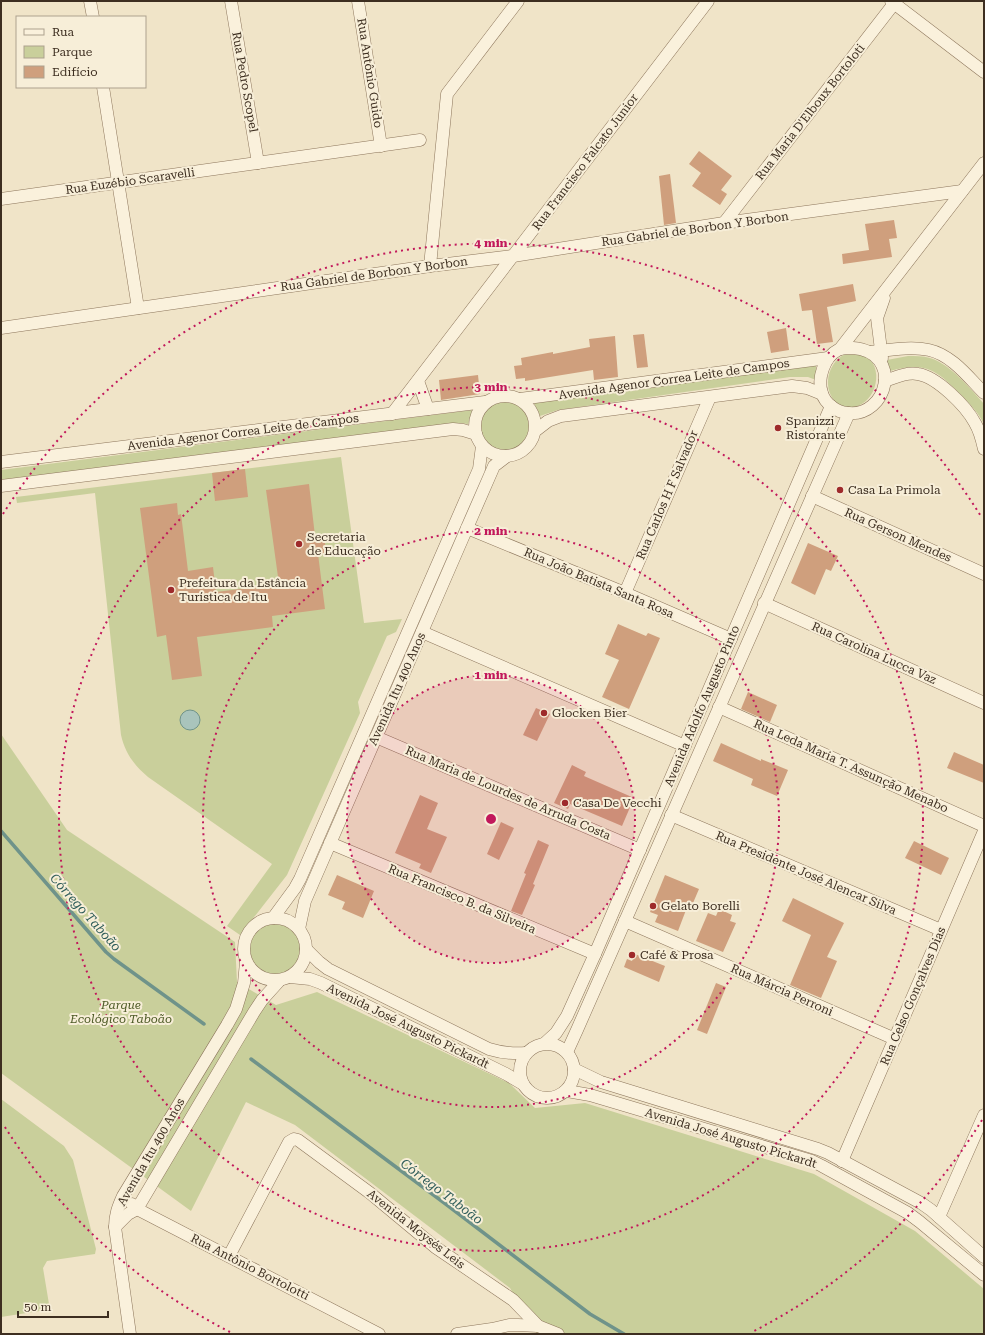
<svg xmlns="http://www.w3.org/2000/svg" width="985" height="1335" viewBox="0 0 985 1335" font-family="'Roboto Serif',serif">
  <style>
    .green { fill: #c9cf9b }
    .water { fill: #a9c4bc; stroke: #6f938a }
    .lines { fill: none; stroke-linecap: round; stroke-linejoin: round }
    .stream { stroke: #6f938a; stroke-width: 3.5 }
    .building { fill: #cf9f7d }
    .minor-casing { stroke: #8d765c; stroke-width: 13 }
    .minor { stroke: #faf1dc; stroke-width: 12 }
    .ring { fill: none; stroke: #c2185b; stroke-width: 2; stroke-dasharray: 2 4 }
    .poi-dot { fill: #9e2a2b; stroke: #f7eed8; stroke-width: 1.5 }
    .labels { text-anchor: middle; stroke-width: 4; stroke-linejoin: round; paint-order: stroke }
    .street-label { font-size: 12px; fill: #3d2e20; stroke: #f7eed8 }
    .poi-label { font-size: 12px; fill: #3d2e20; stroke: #f7eed8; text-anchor: start }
    .park-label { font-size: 12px; font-style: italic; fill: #4d5a26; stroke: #f7eed8 }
    .water-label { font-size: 13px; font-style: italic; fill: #2f5d5a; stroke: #f7eed8 }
    .centre { fill: #c2185b; stroke: #f7eed8; stroke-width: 2 }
    .ring-label { font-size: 12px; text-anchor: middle; font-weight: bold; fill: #c2185b; stroke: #f7eed8; stroke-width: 4; stroke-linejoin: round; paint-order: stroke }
  </style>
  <rect width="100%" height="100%" fill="#f0e4c8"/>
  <g class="green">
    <path d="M 852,352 C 855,352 859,352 862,353 C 863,353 865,355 867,356 C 887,373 872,410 848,407 C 845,407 842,407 839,405 C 824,394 825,371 838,359 C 842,355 847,354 852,352 Z"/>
    <path d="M 908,356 C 915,356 923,356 930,358 C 950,364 971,389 984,404 L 984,424 C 978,412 970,404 961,395 C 937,370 925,361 890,371 L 887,360 Z"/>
    <path d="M 816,365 L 816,380 L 808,377 L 790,377 L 558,410 L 540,416 L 534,403 Z"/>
    <circle cx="505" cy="426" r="24"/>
    <path d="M 473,410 L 468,424 L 461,423 L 1,480 L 1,470 Z"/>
    <path d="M 341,457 L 364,623 L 402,619 L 396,632 L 387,636 L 358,702 L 360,713 L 287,875 L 240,935 L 227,926 L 272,864 L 148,777 C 134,765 125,753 121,735 L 95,493 L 17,503 L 16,497 Z"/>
    <path d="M 1,734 L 67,830 L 235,942 L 237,982 L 276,1005 L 317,992 L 509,1083 L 535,1108 L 585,1103 L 814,1174 L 915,1231 L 984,1289 L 984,1334 L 537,1334 L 510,1288 L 295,1125 L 246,1102 L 191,1211 L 1,1073 Z"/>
    <circle cx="275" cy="949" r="26"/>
    <path d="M 1,1099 L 64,1146 L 73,1160 L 96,1249 L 95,1254 L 47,1261 L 43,1268 L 49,1304 L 46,1310 L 1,1317 Z"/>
  </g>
  <circle class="water" cx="190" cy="720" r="10"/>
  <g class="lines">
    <g class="stream">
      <path d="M 1,831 L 106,952 L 114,959 L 204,1024"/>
      <path d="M 251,1059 L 447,1205 L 590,1314 L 624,1334"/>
    </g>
  </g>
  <g class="building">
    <path d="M 699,151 L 732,176 L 721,190 L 727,194 L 720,205 L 692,186 L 701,173 L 689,164 Z"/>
    <path d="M 670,174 L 676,223 L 664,225 L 659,176 Z"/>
    <path d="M 894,220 L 897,238 L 889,239 L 892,257 L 843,264 L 842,254 L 869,250 L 865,224 Z"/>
    <path d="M 853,284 L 856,301 L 827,307 L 833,342 L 817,344 L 812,310 L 802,311 L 799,294 Z"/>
    <path d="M 786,328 L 789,350 L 771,353 L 767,332 Z"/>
    <path d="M 644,334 L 648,367 L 637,368 L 633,335 Z"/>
    <path d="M 615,336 L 618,377 L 594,380 L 593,370 L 525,381 L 525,378 L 516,379 L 514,366 L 522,365 L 521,358 L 553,352 L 553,354 L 590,347 L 589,339 Z"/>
    <path d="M 478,375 L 480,394 L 441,400 L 439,380 Z"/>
    <path d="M 245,469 L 248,497 L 215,501 L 212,473 Z"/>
    <path d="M 309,484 L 315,536 L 324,534 L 326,553 L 318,554 L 325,609 L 272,616 L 273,627 L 197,637 L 202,676 L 172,680 L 166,635 L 157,637 L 140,508 L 177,503 L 178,515 L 181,514 L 188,571 L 213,567 L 216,592 L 279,584 L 266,490 Z"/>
    <path d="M 808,543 L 838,556 L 831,571 L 826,569 L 815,595 L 791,583 Z"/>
    <path d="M 618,624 L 646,636 L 648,633 L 660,638 L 629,709 L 602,697 L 619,660 L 605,654 Z"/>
    <path d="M 748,692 L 777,705 L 770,722 L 741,709 Z"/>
    <path d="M 536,708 L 550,714 L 537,741 L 523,735 Z"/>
    <path d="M 721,743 L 761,761 L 761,759 L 788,770 L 777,796 L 751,785 L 753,779 L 713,761 Z"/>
    <path d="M 954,752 L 984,765 L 984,783 L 947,768 Z"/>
    <path d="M 572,765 L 586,772 L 584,776 L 634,798 L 622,826 L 570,804 L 568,809 L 554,803 Z"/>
    <path d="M 420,795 L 438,803 L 427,829 L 447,837 L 431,873 L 419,868 L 421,864 L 395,853 Z"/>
    <path d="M 501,822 L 514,828 L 499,860 L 487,854 Z"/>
    <path d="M 538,840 L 549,845 L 533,884 L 535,885 L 522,915 L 511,911 L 526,874 L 524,873 Z"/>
    <path d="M 914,841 L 949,858 L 941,875 L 905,858 Z"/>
    <path d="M 337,875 L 374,891 L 363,918 L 342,909 L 345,902 L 328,895 Z"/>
    <path d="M 665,875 L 699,889 L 690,910 L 686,910 L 678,931 L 655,922 L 658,915 L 650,912 Z"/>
    <path d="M 793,898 L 844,923 L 827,957 L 837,961 L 821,998 L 790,985 L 811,935 L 782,921 Z"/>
    <path d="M 719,909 L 732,915 L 730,921 L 736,923 L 723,952 L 696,941 L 708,913 L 716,916 Z"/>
    <path d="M 635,954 L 665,966 L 659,982 L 624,967 L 627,959 L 632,961 Z"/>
    <path d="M 716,983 L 726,987 L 707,1034 L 697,1030 Z"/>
  </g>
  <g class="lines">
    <defs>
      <g id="minor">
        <path d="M 90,1 L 93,17"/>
        <path d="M 231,1 L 258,163"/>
        <path d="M 358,1 L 381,146"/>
        <path d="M 891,1 L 984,72"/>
        <path d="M 103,87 L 138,308"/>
        <path d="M 1,199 L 420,140"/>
        <path d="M 724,223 L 896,1"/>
        <path d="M 430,266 L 447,94 L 518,1"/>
        <path d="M 1,328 L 430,266 L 513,256 L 724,223 L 962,191"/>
        <path d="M 853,348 C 904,352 888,418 847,413 C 837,412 825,404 822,393 C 817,379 824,357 838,350 C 842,348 848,348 853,348 Z"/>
        <path d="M 840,349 L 984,163"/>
        <path d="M 870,352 C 889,350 911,346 929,350 C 952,355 969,378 984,393"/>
        <path d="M 882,358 L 877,318 L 884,298"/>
        <path d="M 418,381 L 428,409"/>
        <path d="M 885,381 C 896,377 907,372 918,374 C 937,377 966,406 975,423 C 980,431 982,440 984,449"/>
        <circle cx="505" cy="426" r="30"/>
        <path d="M 520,399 L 828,358"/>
        <path d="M 392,414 L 708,1"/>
        <path d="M 535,431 L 548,421 L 561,416 L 792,386 L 807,388 L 822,394"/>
        <path d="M 1,462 L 485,402"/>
        <path d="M 1,486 L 453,429 L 463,430 L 476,434"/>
        <path d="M 812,496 L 984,574"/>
        <path d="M 467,528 L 625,593 L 731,639"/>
        <path d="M 625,593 L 710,397"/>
        <path d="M 764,603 L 984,703"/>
        <path d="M 422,632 L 685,746"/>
        <path d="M 719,707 L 984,826"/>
        <path d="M 376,737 L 640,850"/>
        <path d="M 671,815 L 941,930"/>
        <path d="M 330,843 L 595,954"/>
        <circle cx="275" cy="949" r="31"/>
        <path d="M 273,918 L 295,888 L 300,879 L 479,469 L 482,446"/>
        <path d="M 625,921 L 895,1039"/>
        <path d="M 299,929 L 305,901 L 467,528 L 494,466 L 507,456"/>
        <path d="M 306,949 L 319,962 L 328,969 L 489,1049 C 502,1053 513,1054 526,1053"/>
        <path d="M 290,977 L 310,979 L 321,983 L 506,1074 L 523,1084"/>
        <path d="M 545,1043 L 556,1033 L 567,1016 L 595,954 L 831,406"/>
        <circle cx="547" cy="1071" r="27"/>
        <path d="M 567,1052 L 577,1030 L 849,413"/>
        <path d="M 574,1069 L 601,1082 L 818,1149 L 828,1153 L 921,1203 L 931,1210 L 984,1257"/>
        <path d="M 567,1091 L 590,1095 L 812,1161 L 822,1166 L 908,1213 L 920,1222 L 984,1275"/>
        <path d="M 842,1161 L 984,831"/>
        <path d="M 132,1204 L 137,1209 L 379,1334"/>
        <path d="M 939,1217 L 984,1115"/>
        <path d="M 115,1227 L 128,1214 L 137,1209 L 254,1012 L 262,1000 L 280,980"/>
        <path d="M 229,1256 L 289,1142 L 294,1139 L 298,1140 L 370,1193 L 435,1247 L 513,1300 L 538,1326"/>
        <path d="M 130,1334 L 115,1227 C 115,1215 118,1207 123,1196 L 227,1025 L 236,1009 L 244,983 L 246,962"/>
        <path d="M 457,1334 L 492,1329 L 509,1325 L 518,1325 L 538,1326 L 558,1334"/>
      </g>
    </defs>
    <use href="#minor" class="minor-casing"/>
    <use href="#minor" class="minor"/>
  </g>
  <circle cx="491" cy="819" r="144" fill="#c2185b" fill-opacity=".12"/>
  <g class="ring">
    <circle cx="491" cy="819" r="144"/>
    <circle cx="491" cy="819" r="288"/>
    <circle cx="491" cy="819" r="432"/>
    <path d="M982 1120A576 576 0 0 1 752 1332M230 1332A576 576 0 0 1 3 1124M3 514A576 576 0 0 1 982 518"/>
  </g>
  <g class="poi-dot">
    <circle cx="778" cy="428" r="4"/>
    <circle cx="840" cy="490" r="4"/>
    <circle cx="299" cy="544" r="4"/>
    <circle cx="171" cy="590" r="4"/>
    <circle cx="544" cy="713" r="4"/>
    <circle cx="565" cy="803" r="4"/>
    <circle cx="653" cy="906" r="4"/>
    <circle cx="632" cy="955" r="4"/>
  </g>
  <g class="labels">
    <g class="street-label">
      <text transform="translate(370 73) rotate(81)" y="4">Rua Antônio Guido</text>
      <text transform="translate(245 82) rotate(80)" y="4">Rua Pedro Scopel</text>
      <text transform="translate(810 112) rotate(-52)" y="4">Rua Maria D'Elboux Bortoloti</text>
      <text transform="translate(585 162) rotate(-53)" y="4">Rua Francisco Falcato Junior</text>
      <text transform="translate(130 181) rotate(-8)" y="4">Rua Euzébio Scaravelli</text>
      <text transform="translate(695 229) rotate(-8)" y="4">Rua Gabriel de Borbon Y Borbon</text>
      <text transform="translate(374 274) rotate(-8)" y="4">Rua Gabriel de Borbon Y Borbon</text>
      <text transform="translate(674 379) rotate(-8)" y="4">Avenida Agenor Correa Leite de Campos</text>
      <text transform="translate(243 432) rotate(-7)" y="4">Avenida Agenor Correa Leite de Campos</text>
      <text transform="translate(667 495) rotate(-67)" y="4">Rua Carlos H F Salvador</text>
      <text transform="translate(898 535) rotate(24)" y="4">Rua Gerson Mendes</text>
      <text transform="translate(599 583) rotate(23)" y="4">Rua João Batista Santa Rosa</text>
      <text transform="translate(874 653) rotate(24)" y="4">Rua Carolina Lucca Vaz</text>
      <text transform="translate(397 689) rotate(-66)" y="4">Avenida Itu 400 Anos</text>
      <text transform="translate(702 706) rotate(-67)" y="4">Avenida Adolfo Augusto Pinto</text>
      <text transform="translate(851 766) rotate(24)" y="4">Rua Leda Maria T. Assunção Menabo</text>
      <text transform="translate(508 793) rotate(23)" y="4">Rua Maria de Lourdes de Arruda Costa</text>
      <text transform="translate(806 873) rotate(23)" y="4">Rua Presidente José Alencar Silva</text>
      <text transform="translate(462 899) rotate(23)" y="4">Rua Francisco B. da Silveira</text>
      <text transform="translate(782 990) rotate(24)" y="4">Rua Márcia Perroni</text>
      <text transform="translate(913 996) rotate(-67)" y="4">Rua Celso Gonçalves Dias</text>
      <text transform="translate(408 1026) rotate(26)" y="4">Avenida José Augusto Pickardt</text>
      <text transform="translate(731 1138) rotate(17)" y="4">Avenida José Augusto Pickardt</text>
      <text transform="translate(151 1152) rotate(-60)" y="4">Avenida Itu 400 Anos</text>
      <text transform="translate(416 1229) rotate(38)" y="4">Avenida Moysés Leis</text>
      <text transform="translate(250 1267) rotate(27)" y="4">Rua Antônio Bortolotti</text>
    </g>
    <g class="poi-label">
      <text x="786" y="425">Spanizzi<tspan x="786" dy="14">Ristorante</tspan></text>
      <text x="848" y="494">Casa La Primola</text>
      <text x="307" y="541">Secretaria<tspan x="307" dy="14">de Educação</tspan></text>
      <text x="179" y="587">Prefeitura da Estância<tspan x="179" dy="14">Turística de Itu</tspan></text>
      <text x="552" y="717">Glocken Bier</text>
      <text x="573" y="807">Casa De Vecchi</text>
      <text x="661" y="910">Gelato Borelli</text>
      <text x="640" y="959">Café &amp; Prosa</text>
    </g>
    <g class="park-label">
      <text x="121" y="1009">Parque<tspan x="121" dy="14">Ecológico Taboão</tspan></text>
    </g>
    <g class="water-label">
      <text transform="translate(86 912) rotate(48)" y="5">Córrego Taboão</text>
      <text transform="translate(442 1191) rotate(37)" y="5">Córrego Taboão</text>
    </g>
  </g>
  <circle cx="491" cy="819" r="6" class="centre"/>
  <g class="ring-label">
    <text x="491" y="247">4 min</text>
    <text x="491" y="391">3 min</text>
    <text x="491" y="535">2 min</text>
    <text x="491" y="679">1 min</text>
  </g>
  <rect width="985" height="1335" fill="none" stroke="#3d2e20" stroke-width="4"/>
  <rect x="16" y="16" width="130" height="72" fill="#f7eed8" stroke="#ada18e"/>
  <rect x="24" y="29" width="20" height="6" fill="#faf1dc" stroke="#ada18e"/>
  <text x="52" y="36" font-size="12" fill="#3d2e20">Rua</text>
  <rect x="24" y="46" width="20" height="12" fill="#c9cf9b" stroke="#ada18e"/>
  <text x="52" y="56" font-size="12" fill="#3d2e20">Parque</text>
  <rect x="24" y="66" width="20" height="12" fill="#cf9f7d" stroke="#ada18e"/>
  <text x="52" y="76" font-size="12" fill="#3d2e20">Edifício</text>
  <path d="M18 1311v6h90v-6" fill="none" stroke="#3d2e20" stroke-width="2"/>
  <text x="24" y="1311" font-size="12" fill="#3d2e20" stroke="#f7eed8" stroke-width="3" paint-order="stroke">50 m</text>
</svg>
